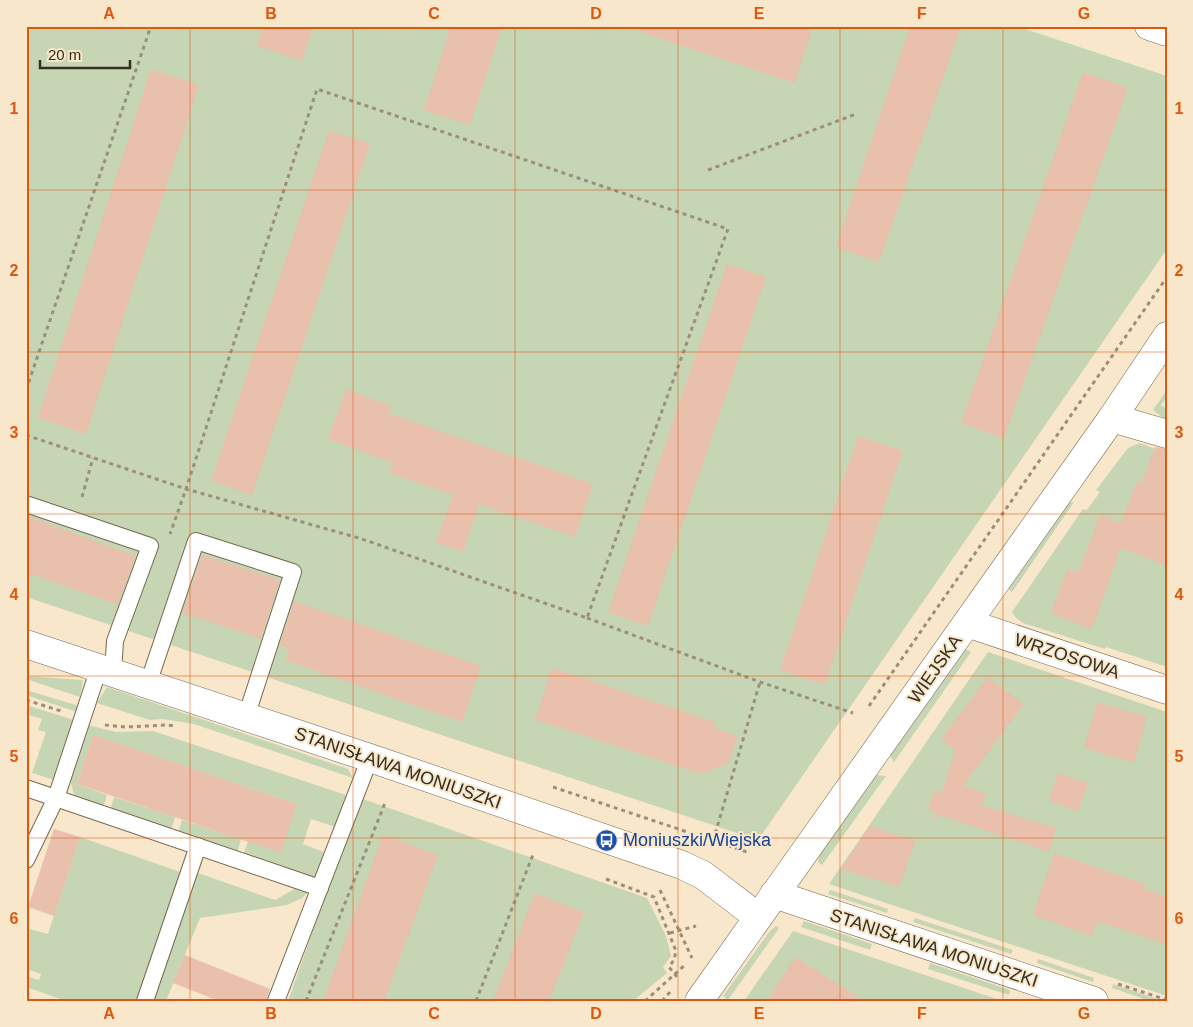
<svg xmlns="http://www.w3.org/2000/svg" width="1193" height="1027" viewBox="0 0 1193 1027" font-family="Arial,sans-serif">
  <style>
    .green { fill: #c6d5b4 }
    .building { fill: #e8c0ac }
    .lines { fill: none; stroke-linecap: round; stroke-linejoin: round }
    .service-casing { stroke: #76684e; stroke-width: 18 }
    .minor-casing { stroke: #76684e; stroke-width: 29 }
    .tertiary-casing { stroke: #76684e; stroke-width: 29 }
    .path { stroke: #9b8f7b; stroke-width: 3; stroke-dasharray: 4 4; stroke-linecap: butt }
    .service { stroke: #fff; stroke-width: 16 }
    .minor { stroke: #fff; stroke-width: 28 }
    .tertiary { stroke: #fff; stroke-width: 28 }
    .grid { fill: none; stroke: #df570d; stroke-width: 1; stroke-opacity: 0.55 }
    .labels { text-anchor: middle; stroke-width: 4; stroke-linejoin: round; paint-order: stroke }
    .street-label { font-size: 18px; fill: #342e23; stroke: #f8e7ca }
    .transit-label { font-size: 18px; fill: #164399; stroke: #f8e7ca; text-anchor: start }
    .neatline { fill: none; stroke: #df570d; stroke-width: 2 }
    .grid-label { font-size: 16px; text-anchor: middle; font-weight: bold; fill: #df570d }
  </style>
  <rect width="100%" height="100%" fill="#f8e7ca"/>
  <g class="green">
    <path d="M 26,26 L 1016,26 L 1167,76 L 1167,249 L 758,840 L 26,597 Z"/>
    <path d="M 1167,390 L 1167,397 L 1161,405 L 1167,409 L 1167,421 L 1153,410 Z"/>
    <path d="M 1139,443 L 1167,453 L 1167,667 L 1106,647 L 1105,649 L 1023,623 L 1016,618 L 1012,612 L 1083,509 L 1087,510 L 1100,492 L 1096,490 L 1128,448 Z"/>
    <path d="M 1074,502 L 1012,592 L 1007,588 L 1067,503 Z"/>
    <path d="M 965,649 L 971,652 L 894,762 L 890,755 Z"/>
    <path d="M 988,652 L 1167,712 L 1167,996 L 829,884 Z"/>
    <path d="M 26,676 L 83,680 L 80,697 L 29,680 Z"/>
    <path d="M 107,687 L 348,769 L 353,778 L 194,724 L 163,719 L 150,720 L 97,703 Z"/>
    <path d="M 26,690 L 79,706 L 77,712 L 26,695 Z"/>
    <path d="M 26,705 L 74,720 L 54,780 L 32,773 L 46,732 L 38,730 L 42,719 L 26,714 Z"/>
    <path d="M 88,725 L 116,732 L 153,731 L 349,796 L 336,827 L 311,819 L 303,844 L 326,853 L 316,879 L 243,855 L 248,842 L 297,804 L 93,736 L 77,784 L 107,795 L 103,808 L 75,798 L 70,780 Z"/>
    <path d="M 876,775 L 886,776 L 822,865 L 818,862 L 819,856 Z"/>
    <path d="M 114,797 L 175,817 L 171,830 L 110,810 Z"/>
    <path d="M 360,798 L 647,898 L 666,936 L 671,956 L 663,967 L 667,973 L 633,1001 L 288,1001 Z"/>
    <path d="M 182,820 L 241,839 L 237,853 L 178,833 Z"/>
    <path d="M 80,837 L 183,873 L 137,1001 L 66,1001 L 26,987 L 26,976 L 39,980 L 41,974 L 26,969 L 26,928 L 48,934 Z"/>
    <path d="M 198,873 L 275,900 L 298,887 L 310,890 L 302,898 L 287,905 L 200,918 L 166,1001 L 154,999 Z"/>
    <path d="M 830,890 L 888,909 L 887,913 L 828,894 Z"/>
    <path d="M 915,918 L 1013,950 L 1011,954 L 913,922 Z"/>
    <path d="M 804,921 L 872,944 L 870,950 L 801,927 Z"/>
    <path d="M 776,926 L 779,928 L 728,1000 L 723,996 L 770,931 Z"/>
    <path d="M 793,931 L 1003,1001 L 744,1001 Z"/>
    <path d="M 1038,959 L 1094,978 L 1093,982 L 1037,963 Z"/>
    <path d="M 930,963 L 1010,990 L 1009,995 L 928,969 Z"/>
    <path d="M 1113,984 L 1163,1001 L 1150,1001 L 1112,988 Z"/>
  </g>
  <g class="building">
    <path d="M 263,26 L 313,26 L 302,61 L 257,46 Z"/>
    <path d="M 451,26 L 502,26 L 470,125 L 424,110 Z"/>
    <path d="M 638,26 L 813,26 L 795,83 L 637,31 Z"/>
    <path d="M 910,26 L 961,26 L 879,262 L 836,247 Z"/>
    <path d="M 151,69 L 199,85 L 86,434 L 38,418 Z"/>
    <path d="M 1083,72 L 1128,88 L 1004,438 L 961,423 Z"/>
    <path d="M 329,130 L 370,144 L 252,495 L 211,481 Z"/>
    <path d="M 727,264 L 766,277 L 648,626 L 608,612 Z"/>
    <path d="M 346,389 L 391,406 L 388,413 L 593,484 L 575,537 L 479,504 L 463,552 L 436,543 L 453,495 L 389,473 L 393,463 L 328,439 Z"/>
    <path d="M 858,436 L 903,451 L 825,685 L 780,670 Z"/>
    <path d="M 1155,447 L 1167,449 L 1167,566 L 1121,548 L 1092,629 L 1051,614 L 1067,569 L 1078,573 L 1100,515 L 1121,523 L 1137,481 L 1142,483 Z"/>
    <path d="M 26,516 L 136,556 L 118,605 L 26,572 Z"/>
    <path d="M 202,555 L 280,580 L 261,639 L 182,613 Z"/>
    <path d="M 294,601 L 481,666 L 462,722 L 285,660 L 289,648 L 280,645 Z"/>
    <path d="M 552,668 L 716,722 L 714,728 L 738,736 L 729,763 L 702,774 L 535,720 Z"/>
    <path d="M 988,677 L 1024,704 L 963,786 L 986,793 L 982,805 L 1056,828 L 1049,852 L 940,815 L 938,819 L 934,818 L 936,812 L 928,810 L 934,790 L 942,792 L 955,750 L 941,739 Z"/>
    <path d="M 1097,702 L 1147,717 L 1134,763 L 1084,748 Z"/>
    <path d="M 93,735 L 297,804 L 281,853 L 77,784 Z"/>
    <path d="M 1058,773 L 1088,783 L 1078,811 L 1049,801 Z"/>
    <path d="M 870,826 L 915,841 L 899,887 L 841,869 Z"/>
    <path d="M 54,829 L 80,837 L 54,916 L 28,907 Z"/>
    <path d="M 383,835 L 438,855 L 384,1001 L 323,1001 Z"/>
    <path d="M 1054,853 L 1145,884 L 1144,889 L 1167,897 L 1167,945 L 1097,921 L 1092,936 L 1033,915 Z"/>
    <path d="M 535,893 L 584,912 L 549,1001 L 493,1001 Z"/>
    <path d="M 185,955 L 270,989 L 266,1001 L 219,1001 L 173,983 Z"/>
    <path d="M 795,957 L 864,1001 L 767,1001 Z"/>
  </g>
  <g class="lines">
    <defs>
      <g id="service">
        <path d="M 26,504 L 150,546 L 115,641 L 113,673"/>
        <path d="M 148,684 L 196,541 L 293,572 L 246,717"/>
        <path d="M 26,788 L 320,888"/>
        <path d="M 26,860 L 56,798 L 99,668"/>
        <path d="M 145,1001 L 198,846"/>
        <path d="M 276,1001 L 370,758"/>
      </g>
      <g id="minor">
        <path d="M 1112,418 L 1167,434"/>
        <path d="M 967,623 L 1167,690"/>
        <path d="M 774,894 L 1094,1001"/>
      </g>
      <g id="tertiary">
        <path d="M 1149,26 L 1167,32"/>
        <path d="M 26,644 L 370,758 L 682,865 L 703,875 L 758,917"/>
        <path d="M 699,1001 L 1112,418 L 1167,336"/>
      </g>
    </defs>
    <use href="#service" class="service-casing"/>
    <use href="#minor" class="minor-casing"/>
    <use href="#tertiary" class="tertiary-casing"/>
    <g class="path">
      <path d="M 708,170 L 856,114"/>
      <path d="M 26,390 L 151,26"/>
      <path d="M 26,435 L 186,489 L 362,539 L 587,618 L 728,229 L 317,89 L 186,489 L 170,534"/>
      <path d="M 82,497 L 93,458"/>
      <path d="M 587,618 L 760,682 L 853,713"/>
      <path d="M 26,700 L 61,711"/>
      <path d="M 869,706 L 1167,277"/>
      <path d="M 105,725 L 126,727 L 167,725 L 174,726"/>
      <path d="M 553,787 L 750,853"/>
      <path d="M 713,841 L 760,682"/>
      <path d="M 606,879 L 654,897 L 676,951 L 674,960 L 669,967 L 677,977"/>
      <path d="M 660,890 L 692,958"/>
      <path d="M 670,933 L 696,926"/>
      <path d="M 1118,984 L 1167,1000"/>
      <path d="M 306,1001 L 385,803"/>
      <path d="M 476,1001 L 534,852"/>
      <path d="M 645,1001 L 686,964"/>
      <path d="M 662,1001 L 670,992"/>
    </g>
    <use href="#service" class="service"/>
    <use href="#minor" class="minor"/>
    <use href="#tertiary" class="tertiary"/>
  </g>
  <path class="grid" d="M 190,26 L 190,1001M 353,26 L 353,1001M 515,26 L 515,1001M 678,26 L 678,1001M 840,26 L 840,1001M 1003,26 L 1003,1001M 26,190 L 1167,190M 26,352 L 1167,352M 26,514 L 1167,514M 26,676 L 1167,676M 26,838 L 1167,838"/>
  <defs>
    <symbol id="bus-disc" viewBox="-11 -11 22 22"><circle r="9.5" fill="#1a4fb4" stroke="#f8e7ca"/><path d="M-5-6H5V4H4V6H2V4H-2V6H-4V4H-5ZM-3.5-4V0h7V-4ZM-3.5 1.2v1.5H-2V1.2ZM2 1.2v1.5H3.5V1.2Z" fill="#fff"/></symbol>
  </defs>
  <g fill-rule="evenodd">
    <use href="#bus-disc" x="594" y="828" width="25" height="25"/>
  </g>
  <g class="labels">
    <g class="street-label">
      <text transform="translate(1067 656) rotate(18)" y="6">WRZOSOWA</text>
      <text transform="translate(935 669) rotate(-55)" y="6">WIEJSKA</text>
      <text transform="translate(398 768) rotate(19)" y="6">STANISŁAWA MONIUSZKI</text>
      <text transform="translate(934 948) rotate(18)" y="6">STANISŁAWA MONIUSZKI</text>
    </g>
    <g class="transit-label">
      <text x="623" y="846">Moniuszki/Wiejska</text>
    </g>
  </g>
  <rect width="1193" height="1027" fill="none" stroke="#f8e7ca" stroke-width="55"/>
  <path d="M40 60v8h90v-8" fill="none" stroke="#342e23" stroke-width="2.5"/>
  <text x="48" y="60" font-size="15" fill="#342e23" stroke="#f8e7ca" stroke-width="4" paint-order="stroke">20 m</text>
  <rect x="28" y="28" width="1138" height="972" class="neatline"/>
  <g class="grid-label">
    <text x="109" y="19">A</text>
    <text x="271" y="19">B</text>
    <text x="434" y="19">C</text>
    <text x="596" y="19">D</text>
    <text x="759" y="19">E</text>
    <text x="922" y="19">F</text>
    <text x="1084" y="19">G</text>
    <text x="14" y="114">1</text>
    <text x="1179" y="114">1</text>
    <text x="14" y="276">2</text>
    <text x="1179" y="276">2</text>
    <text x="14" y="438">3</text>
    <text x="1179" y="438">3</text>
    <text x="14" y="600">4</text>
    <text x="1179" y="600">4</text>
    <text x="14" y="762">5</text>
    <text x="1179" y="762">5</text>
    <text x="14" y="924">6</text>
    <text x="1179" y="924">6</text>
    <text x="109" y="1019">A</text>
    <text x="271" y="1019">B</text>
    <text x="434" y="1019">C</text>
    <text x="596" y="1019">D</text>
    <text x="759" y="1019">E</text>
    <text x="922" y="1019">F</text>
    <text x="1084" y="1019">G</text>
  </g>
</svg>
